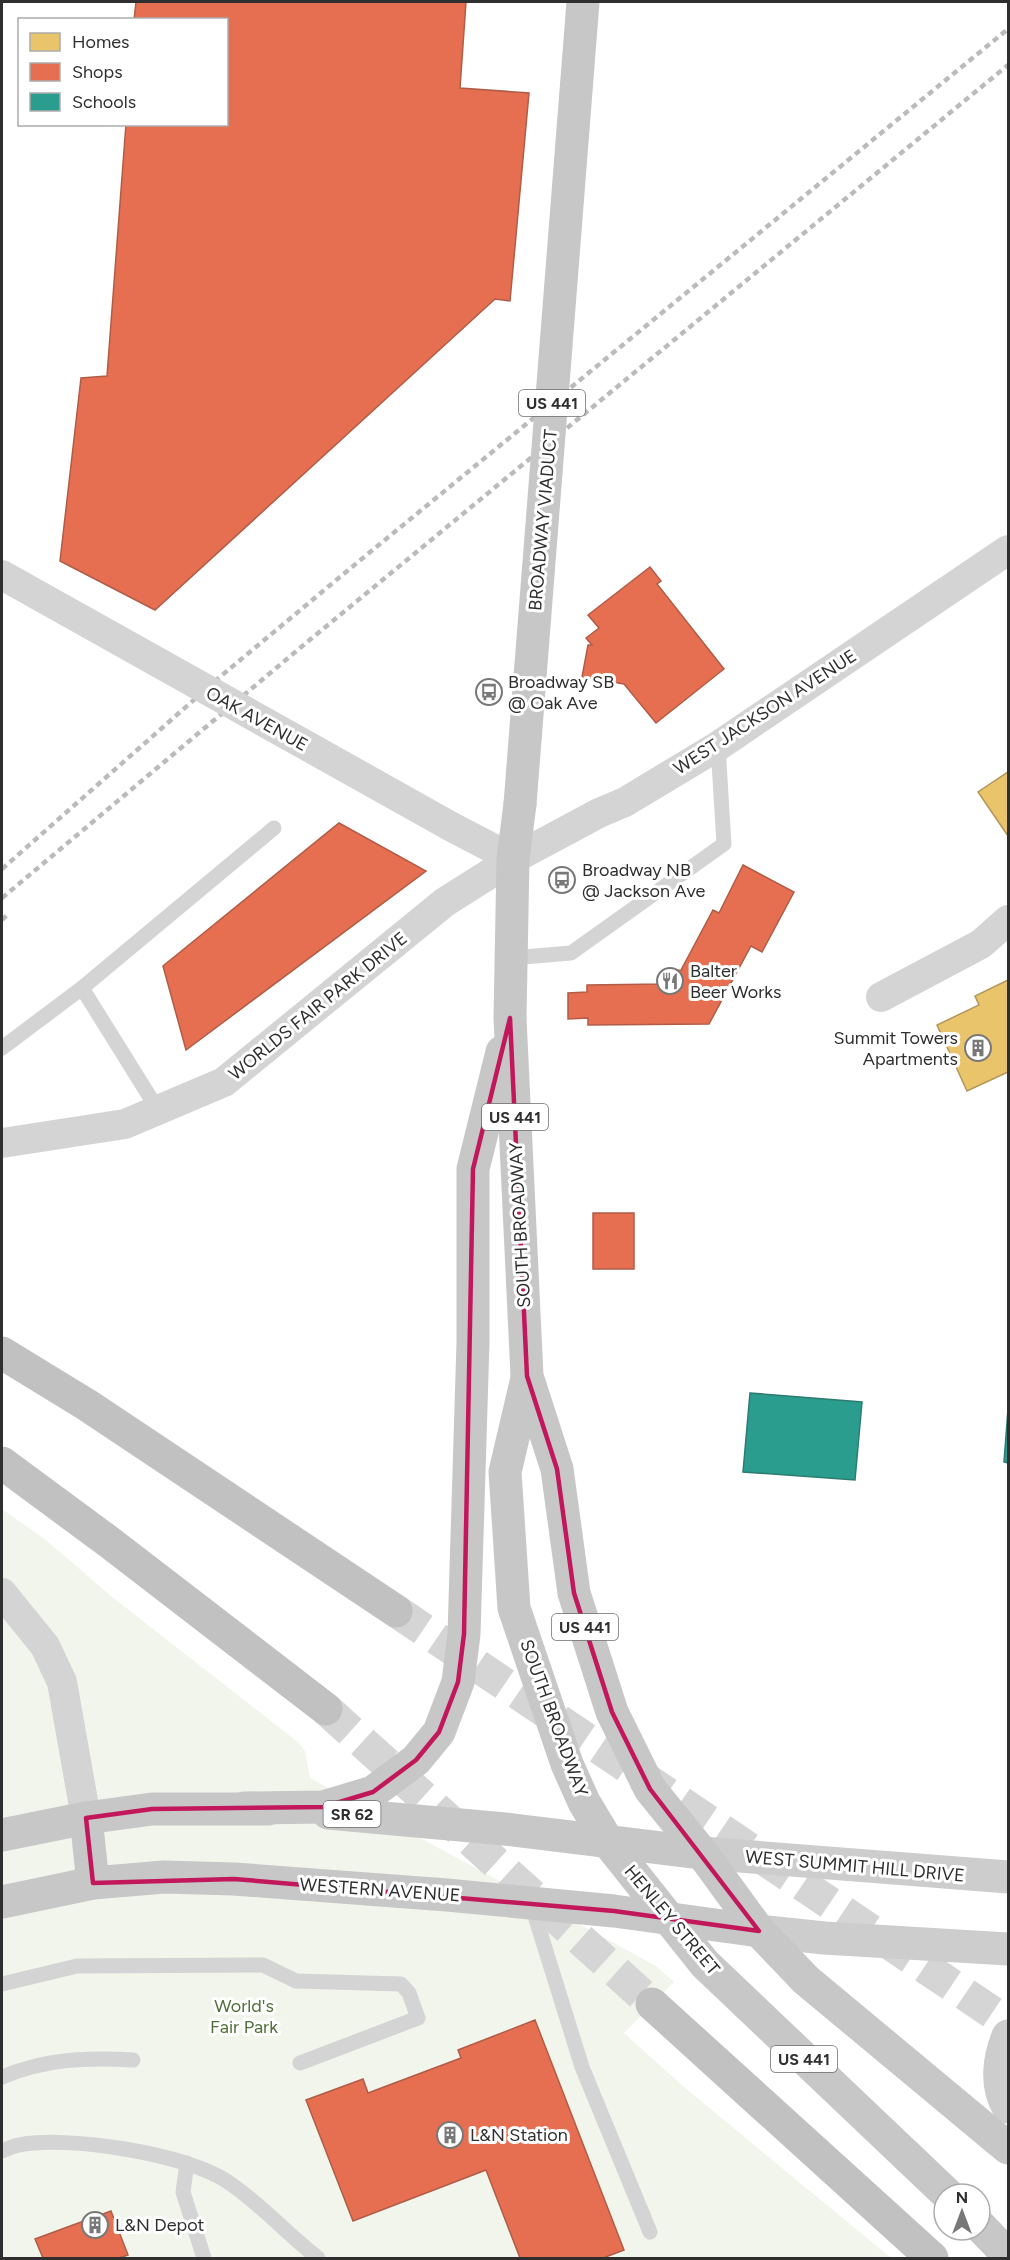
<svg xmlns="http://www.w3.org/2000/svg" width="1010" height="2260" viewBox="0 0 1010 2260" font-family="Figtree,sans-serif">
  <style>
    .green { fill: #f1f5ec }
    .homes { fill: #e9c46a; stroke: #b19758; stroke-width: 1.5 }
    .shops { fill: #e76f51; stroke: #b05c47; stroke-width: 1.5 }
    .schools { fill: #2a9d8f; stroke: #2c7c72; stroke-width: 1.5 }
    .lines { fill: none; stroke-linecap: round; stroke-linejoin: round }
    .highway-tunnel { stroke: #d5d5d5; stroke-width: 33; stroke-dasharray: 33 16; stroke-linecap: butt }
    .lane { stroke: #d4d4d4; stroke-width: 15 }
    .street { stroke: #d4d4d4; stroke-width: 30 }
    .secondary { stroke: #cdcdcd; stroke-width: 33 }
    .primary { stroke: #c7c7c7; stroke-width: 33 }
    .highway { stroke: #c1c1c1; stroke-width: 33 }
    .rail { stroke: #bbb; stroke-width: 4.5; stroke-dasharray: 6 4.5; stroke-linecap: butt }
    .street-bridge { stroke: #d4d4d4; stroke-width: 30 }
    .primary-bridge { stroke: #c7c7c7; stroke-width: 33 }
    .marked { fill: none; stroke: #c2185b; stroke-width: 4.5; stroke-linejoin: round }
    .labels { text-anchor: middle; stroke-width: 6; stroke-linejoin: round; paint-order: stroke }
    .shield { fill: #fff; stroke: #6d6d6d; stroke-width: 1.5 }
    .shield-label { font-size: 16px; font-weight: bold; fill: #2f2f2f }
    .street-label { font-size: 18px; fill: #2f2f2f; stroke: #fff }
    .poi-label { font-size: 18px; fill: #2f2f2f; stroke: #fff; text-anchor: start }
    .park-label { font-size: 18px; fill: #516f39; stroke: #fff }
  </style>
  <rect width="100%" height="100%" fill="#fff"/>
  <path class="green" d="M 2,1509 L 47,1541 L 111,1596 L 299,1743 L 305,1751 L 310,1778 L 656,1966 L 674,1982 L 624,2033 L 684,2087 L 891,2258 L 2,2258 Z"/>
  <g class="homes">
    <path d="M 1008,772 L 1008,836 L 978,792 Z"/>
    <path d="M 1008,980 L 1008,1072 L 967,1091 L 937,1025 L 979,1005 L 975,996 Z"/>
  </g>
  <g class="shops">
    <path d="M 136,2 L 466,2 L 460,88 L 529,93 L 510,301 L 495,299 L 155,610 L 60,561 L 81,378 L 107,376 L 126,124 L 226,124 L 226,20 L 134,20 Z"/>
    <path d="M 650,567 L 661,581 L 657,584 L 724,669 L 656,723 L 624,684 L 582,677 L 588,645 L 592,645 L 586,638 L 599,628 L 588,615 Z"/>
    <path d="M 339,823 L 426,871 L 186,1050 L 163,966 Z"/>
    <path d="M 743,865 L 794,892 L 762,952 L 751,946 L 709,1024 L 588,1025 L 588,1018 L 568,1019 L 568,993 L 587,992 L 587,985 L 663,984 L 662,971 L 681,970 L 713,910 L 719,913 Z"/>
    <rect x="593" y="1213" width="41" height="56"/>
    <path d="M 535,2020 L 624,2250 L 603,2258 L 520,2258 L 486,2170 L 353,2221 L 306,2100 L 363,2079 L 368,2093 L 461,2058 L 458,2050 Z"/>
    <path d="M 111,2211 L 128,2255 L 119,2258 L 43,2258 L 35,2239 Z"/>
  </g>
  <g class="schools">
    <path d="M 750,1393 L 862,1402 L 855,1480 L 743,1472 Z"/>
    <path d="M 1008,1409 L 1008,1463 L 1004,1462 Z"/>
  </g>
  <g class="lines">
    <g class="highway-tunnel">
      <path d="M 396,1611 L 1008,2023"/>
      <path d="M 326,1709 L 652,2004"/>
    </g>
    <g class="lane">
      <path d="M 511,958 L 571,953 L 724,844 L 718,746"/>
      <path d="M 2,1048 L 82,988"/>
      <path d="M 158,1110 L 82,988 L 274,828"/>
      <path d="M 531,1903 L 582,2067 L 650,2232"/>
      <path d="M 2,1984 L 77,1966 L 263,1965 L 296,1981 L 401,1984 L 409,1993 L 418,2018 L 300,2063"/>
      <path d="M 2,2077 C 45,2059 87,2057 133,2060"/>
      <path d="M 2,2151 C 7,2149 13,2146 19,2145 C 66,2135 188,2154 228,2182 C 261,2204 287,2234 318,2258"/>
      <path d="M 187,2163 L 183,2192 L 204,2258"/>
    </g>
    <g class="street">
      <path d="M 450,826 L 513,859"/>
      <path d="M 881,997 L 981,944 L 1008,920"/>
      <path d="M 2,1143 L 125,1124 L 224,1082 L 445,902 L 513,859 L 599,813 L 625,802 L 718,746 L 1008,550"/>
      <path d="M 2,1593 L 45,1646 L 62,1682 L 86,1818"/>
    </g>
    <g class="secondary">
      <path d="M 702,1853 L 1008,1877"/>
      <path d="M 759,1931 L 824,1938 L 1008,1949"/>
      <path d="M 1008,2036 C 999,2058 995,2085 1008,2107"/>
    </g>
    <g class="primary">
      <path d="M 520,804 L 513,859 L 510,1018 L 527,1376 L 557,1469 L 574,1593 L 612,1712 L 650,1789 L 702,1853 L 759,1931 L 806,1980 L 1008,2148"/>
      <path d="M 527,1378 L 505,1472 L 514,1608 L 567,1764 L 584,1802 L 608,1842 L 705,1964 L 947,2194"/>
      <path d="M 245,1808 L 323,1807 L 373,1792 L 416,1760 L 439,1732 L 458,1682 L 464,1634 L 473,1342 L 473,1169 L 502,1052"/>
      <path d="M 328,1813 L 505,1829 L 702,1853"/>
      <path d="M 86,1818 L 93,1883"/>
      <path d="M 2,1835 L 86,1818 L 152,1809 L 268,1809"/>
      <path d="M 2,1902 L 93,1883 L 164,1877 L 234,1879 L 447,1895 L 614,1911 L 759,1931"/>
      <path d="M 980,2226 L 1008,2255"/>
    </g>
    <g class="highway">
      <path d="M 2,1353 L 87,1405 L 396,1611"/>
      <path d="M 2,1463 L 109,1542 L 326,1709"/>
      <path d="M 652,2004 L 932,2258"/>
    </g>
    <g class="rail">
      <path d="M 2,869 L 221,676 L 358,562 L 1008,29"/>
      <path d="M 2,898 L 306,643 L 1008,65"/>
      <path d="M 2,920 L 8,914"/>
    </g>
    <path class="street-bridge" d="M 2,575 L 450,826"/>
    <path class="primary-bridge" d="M 520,804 L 583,2"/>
  </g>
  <path class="marked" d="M 510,1018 L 527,1376 L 557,1469 L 574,1593 L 612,1712 L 650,1789 L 759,1931 L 614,1911 L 234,1879 L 93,1883 L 86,1818 L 152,1809 L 323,1807 L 373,1792 L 416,1760 L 439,1732 L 458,1682 L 464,1634 L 473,1169 Z"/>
  <defs>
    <symbol id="bus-ring" viewBox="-11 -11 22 22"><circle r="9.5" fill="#fff" stroke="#787878" stroke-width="1.5"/><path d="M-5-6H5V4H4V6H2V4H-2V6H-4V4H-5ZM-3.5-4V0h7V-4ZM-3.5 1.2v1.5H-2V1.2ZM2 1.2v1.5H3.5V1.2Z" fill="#787878"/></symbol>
    <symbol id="restaurant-ring" viewBox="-11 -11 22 22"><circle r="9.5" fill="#fff" stroke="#787878" stroke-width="1.5"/><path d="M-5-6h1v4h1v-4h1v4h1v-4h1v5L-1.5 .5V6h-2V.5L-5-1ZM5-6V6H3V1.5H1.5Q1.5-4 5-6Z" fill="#787878"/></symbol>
    <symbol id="building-ring" viewBox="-11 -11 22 22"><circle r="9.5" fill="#fff" stroke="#787878" stroke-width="1.5"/><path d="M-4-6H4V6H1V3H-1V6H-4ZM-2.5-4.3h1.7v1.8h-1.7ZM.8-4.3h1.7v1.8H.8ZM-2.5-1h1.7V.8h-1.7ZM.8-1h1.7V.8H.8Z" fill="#787878"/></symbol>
  </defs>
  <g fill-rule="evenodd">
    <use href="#bus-ring" x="474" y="677" width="30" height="30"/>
    <use href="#bus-ring" x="547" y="865" width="30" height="30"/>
    <use href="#restaurant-ring" x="655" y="966" width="30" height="30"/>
    <use href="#building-ring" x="963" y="1033" width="30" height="30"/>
    <use href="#building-ring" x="435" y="2120" width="30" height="30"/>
    <use href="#building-ring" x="80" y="2210" width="30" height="30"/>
  </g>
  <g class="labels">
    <g class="shield">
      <rect x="519" y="390" width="66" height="26" rx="4.5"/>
      <rect x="482" y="1104" width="66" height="26" rx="4.5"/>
      <rect x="552" y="1614" width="66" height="26" rx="4.5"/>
      <rect x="323.5" y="1801" width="57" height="26" rx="4.5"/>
      <rect x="771" y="2046" width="66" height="26" rx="4.5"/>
    </g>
    <g class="shield-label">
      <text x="552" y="409">US 441</text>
      <text x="515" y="1123">US 441</text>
      <text x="585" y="1633">US 441</text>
      <text x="352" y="1820">SR 62</text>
      <text x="804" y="2065">US 441</text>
    </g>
    <g class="street-label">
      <text transform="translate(543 520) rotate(-85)" y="6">BROADWAY VIADUCT</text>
      <text transform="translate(765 712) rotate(-33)" y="6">WEST JACKSON AVENUE</text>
      <text transform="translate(257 719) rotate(29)" y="6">OAK AVENUE</text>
      <text transform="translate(318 1006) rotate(-39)" y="6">WORLDS FAIR PARK DRIVE</text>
      <text transform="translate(520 1225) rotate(-93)" y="6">SOUTH BROADWAY</text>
      <text transform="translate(554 1718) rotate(70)" y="6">SOUTH BROADWAY</text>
      <text transform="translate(855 1866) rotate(5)" y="6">WEST SUMMIT HILL DRIVE</text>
      <text transform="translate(380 1890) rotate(4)" y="6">WESTERN AVENUE</text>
      <text transform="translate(672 1920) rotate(50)" y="6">HENLEY STREET</text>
    </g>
    <g class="poi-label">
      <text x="508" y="688">Broadway SB<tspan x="508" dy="21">@ Oak Ave</tspan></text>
      <text x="582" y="876">Broadway NB<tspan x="582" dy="21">@ Jackson Ave</tspan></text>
      <text x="690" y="977">Balter<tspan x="690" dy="21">Beer Works</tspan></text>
      <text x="958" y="1044" text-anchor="end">Summit Towers<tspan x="958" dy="21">Apartments</tspan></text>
      <text x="470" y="2141">L&amp;N Station</text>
      <text x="115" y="2231">L&amp;N Depot</text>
    </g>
    <g class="park-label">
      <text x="244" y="2012">World's<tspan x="244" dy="21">Fair Park</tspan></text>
    </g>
  </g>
  <rect width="1010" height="2260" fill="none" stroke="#2f2f2f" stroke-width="6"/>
  <rect x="18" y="18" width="210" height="108" fill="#ffffff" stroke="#acacac" stroke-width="1.5"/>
  <rect x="30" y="33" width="30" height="18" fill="#e9c46a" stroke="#acacac" stroke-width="1.5"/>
  <text x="72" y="48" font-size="18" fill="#2f2f2f">Homes</text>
  <rect x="30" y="63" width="30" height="18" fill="#e76f51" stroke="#acacac" stroke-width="1.5"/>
  <text x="72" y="78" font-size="18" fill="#2f2f2f">Shops</text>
  <rect x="30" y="93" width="30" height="18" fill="#2a9d8f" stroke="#acacac" stroke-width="1.5"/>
  <text x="72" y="108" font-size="18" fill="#2f2f2f">Schools</text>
  <g transform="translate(962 2212)"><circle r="28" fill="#ffffff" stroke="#acacac" stroke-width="1.5"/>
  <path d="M0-4.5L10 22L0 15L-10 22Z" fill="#787878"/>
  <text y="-9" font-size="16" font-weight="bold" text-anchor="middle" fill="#2f2f2f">N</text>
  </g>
</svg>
